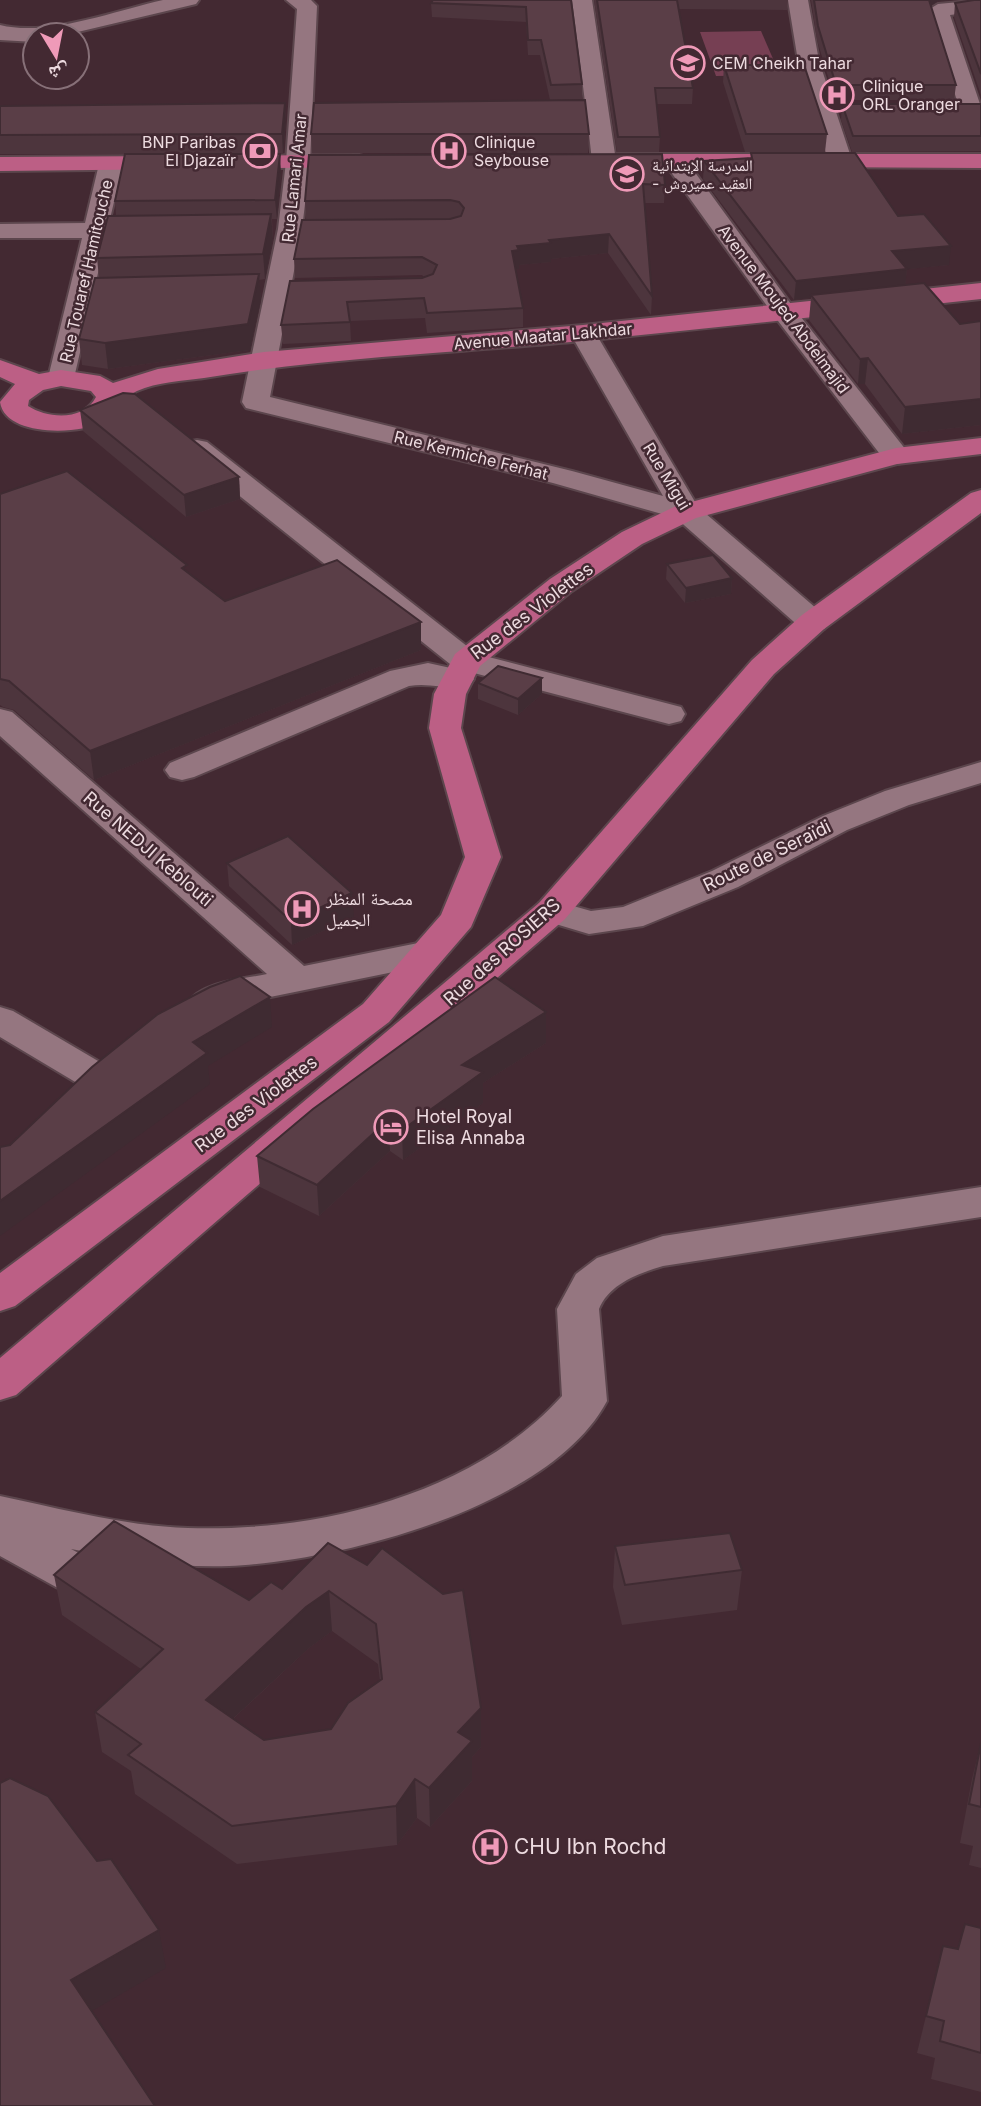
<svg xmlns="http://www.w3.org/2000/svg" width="981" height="2106" viewBox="0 0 981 2106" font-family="Inter,'Noto Naskh Arabic',sans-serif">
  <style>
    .green { fill: #763f53 }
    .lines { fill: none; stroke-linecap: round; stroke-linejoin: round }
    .minor-casing { stroke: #5c464d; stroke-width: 4 }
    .major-casing { stroke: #5c464d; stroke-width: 4 }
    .minor { fill: #957680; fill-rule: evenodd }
    .major { fill: #bc5f85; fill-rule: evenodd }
    .wall { fill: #4d353d; fill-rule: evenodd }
    .shaded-wall { fill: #3f2b32 }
    .building { fill: #5a3e47; stroke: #3f2b32; stroke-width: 2; fill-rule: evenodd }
    .labels { text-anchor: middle; stroke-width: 5; stroke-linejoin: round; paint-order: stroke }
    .far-poi-label { font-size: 16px; fill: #eddbe0; stroke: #432932; text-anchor: start }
    .far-street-label { font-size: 16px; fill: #eddbe0; stroke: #432932 }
    .street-label { font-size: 18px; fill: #eddbe0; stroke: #432932 }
    .poi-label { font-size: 18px; fill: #eddbe0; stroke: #432932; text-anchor: start }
    .near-poi-label { font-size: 21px; fill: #eddbe0; stroke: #432932; text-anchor: start }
  </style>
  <rect width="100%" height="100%" fill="#432932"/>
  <path class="green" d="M 761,31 L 780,75 L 716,76 L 700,32 Z"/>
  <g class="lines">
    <defs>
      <g id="minor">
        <path d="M 163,0 L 199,0 L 196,4 L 65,35 L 35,35 L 35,42 L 0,40 L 0,25 C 48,37 114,11 163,0 Z"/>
        <path d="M 286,0 L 311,0 L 317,6 L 310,162 L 302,229 L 270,397 L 572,471 L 663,496 L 570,333 L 574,327 L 592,327 L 698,507 L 824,615 L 829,622 L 824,629 L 813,631 L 802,629 L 676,518 L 553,483 L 246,408 L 242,402 L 278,229 L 286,162 L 297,9 Z"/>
        <path d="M 572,0 L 592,0 L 616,161 L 612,166 L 596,166 L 592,161 L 587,116 L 534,116 L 523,109 L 534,102 L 585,102 Z"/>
        <path d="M 788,0 L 808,0 L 819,61 L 852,160 L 848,165 L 832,165 L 828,160 L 798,61 Z"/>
        <path d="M 981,0 L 981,11 L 950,15 L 981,107 L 979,115 L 971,117 L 960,110 L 928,10 L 938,4 Z"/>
        <path d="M 675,154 L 683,156 L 793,307 L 906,450 L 910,456 L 906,462 L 896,464 L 886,462 L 775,317 L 663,161 L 667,156 Z"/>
        <path d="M 111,157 L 119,159 L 123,164 L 109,223 L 164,225 L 167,230 L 164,235 L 106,238 L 95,286 L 152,288 L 156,293 L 152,298 L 92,301 L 74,378 L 70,384 L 52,384 L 48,378 L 82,238 L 0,238 L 0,224 L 85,223 L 99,164 L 103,159 Z"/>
        <path d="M 197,440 L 207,442 L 477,654 L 681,707 L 685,714 L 681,721 L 669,724 L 455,668 L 187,454 L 183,448 L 187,442 Z"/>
        <path d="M 428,663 L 469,672 L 474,679 L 469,686 C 449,691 431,682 409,686 L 194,777 L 182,780 L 170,777 L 165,770 L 170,763 L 390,671 Z"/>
        <path d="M 0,709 L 12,712 L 304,966 L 428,941 L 441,945 L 446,953 L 441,961 L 428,965 L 246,1002 L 206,1016 L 193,1013 L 187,1004 C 201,982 243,979 267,974 L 0,736 Z"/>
        <path d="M 981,762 L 981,783 L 909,805 L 847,830 L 738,887 L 643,926 L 589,934 L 539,919 L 534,911 L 539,903 L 552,900 L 591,911 L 623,907 L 712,871 L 823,816 L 885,791 Z"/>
        <path d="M 0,1007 L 13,1011 L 110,1068 L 115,1077 L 110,1086 L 96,1090 L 82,1086 L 0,1037 Z"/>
        <path d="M 981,1187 L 981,1217 L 663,1266 C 639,1273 609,1284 599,1309 L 607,1401 C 551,1507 341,1561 229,1566 C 175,1568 123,1559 71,1549 L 90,1559 L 97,1573 L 90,1587 L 73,1593 L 56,1587 L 0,1556 L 0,1496 C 62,1509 125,1526 188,1528 C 318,1532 473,1495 562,1396 L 557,1309 L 576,1274 L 597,1258 L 663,1236 Z"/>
      </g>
      <g id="major">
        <path d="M 609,154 L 981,154 L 981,168 L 601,166 L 597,161 L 601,156 Z"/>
        <path d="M 359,155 L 367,157 L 371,162 L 367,167 L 0,171 L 0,157 Z"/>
        <path d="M 981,283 L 981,299 C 848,313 715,328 582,341 C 456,353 329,357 204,378 C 183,381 157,382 137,391 C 121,398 117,414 103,422 C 79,435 5,437 0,402 L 15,384 L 0,377 L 0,360 L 39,374 L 61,370 L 100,376 L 113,383 L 158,369 L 264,352 L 583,325 ZM 61,386 L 91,391 L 96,397 C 84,421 48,419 28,406 L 29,400 L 43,390 Z"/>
        <path d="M 981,438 L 981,454 L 897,464 L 696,518 L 642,544 L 572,591 L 480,666 L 466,694 L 461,728 L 501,857 L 471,927 L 389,1022 L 15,1306 L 0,1311 L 0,1273 L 363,1004 L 441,915 L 465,857 L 429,728 L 434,694 L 455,654 L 550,579 L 622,532 L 676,506 L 896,448 Z"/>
        <path d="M 981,490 L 981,513 L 824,629 L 774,674 L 565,919 L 16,1395 L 0,1400 L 0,1358 L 539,903 L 752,660 L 802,615 L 971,493 Z"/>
      </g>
    </defs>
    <use href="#minor" class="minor-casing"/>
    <use href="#major" class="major-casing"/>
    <use href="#minor" class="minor"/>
    <use href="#major" class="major"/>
  </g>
  <g class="wall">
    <path d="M 571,0 L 582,84 L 582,99 L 550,100 L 540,55 L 528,55 L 526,22 L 432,17 L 431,3 Z"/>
    <path d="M 594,0 L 788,0 L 787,10 L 679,9 L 693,88 L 692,104 L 656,104 L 660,137 L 659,152 L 617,152 Z"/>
    <path d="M 811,0 L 953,0 L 938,1 L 931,6 L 956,85 L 954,100 L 835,100 L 817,40 Z"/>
    <path d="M 981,0 L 981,95 L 954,17 L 955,3 Z"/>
    <path d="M 724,65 L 827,134 L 825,152 L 745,152 L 723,82 Z"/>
    <path d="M 285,103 L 286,122 L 283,154 L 0,154 L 0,106 Z"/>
    <path d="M 842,104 L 981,104 L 981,151 L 852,152 L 841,120 Z"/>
    <path d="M 311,134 L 589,134 L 588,153 L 312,153 Z"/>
    <path d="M 751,153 L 949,265 L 907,269 L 905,285 L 960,324 L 981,321 L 981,425 L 902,434 L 865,384 L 858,384 L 809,320 L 811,298 L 794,300 L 703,179 L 704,161 L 751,158 Z"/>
    <path d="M 309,155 L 665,185 L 664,203 L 644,203 L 652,296 L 651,315 L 608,253 L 551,259 L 551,262 L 519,265 L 519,269 L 515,269 L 523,308 L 523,327 L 427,333 L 425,318 L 350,321 L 351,341 L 283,344 L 281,325 L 290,281 L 424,277 L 422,275 L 295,278 L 294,259 L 451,219 L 306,219 L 305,201 Z"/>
    <path d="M 281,173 L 277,219 L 272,219 L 273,239 L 265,279 L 259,280 L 261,300 L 250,350 L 108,369 L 82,365 L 79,339 L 99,278 L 97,258 L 116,215 L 115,201 Z"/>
    <path d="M 80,410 L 239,477 L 240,499 L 186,517 L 83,431 Z"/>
    <path d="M 0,494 L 187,571 L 225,601 L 421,622 L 421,650 L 94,780 L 14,710 L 3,707 L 0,705 Z"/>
    <path d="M 667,564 L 732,578 L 731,594 L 685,603 L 666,579 Z"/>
    <path d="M 542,678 L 542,694 L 518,715 L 478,699 L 478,683 Z"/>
    <path d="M 227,863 L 354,917 L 292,945 L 229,886 Z"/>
    <path d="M 546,1012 L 546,1043 L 483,1083 L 483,1103 L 403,1160 L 390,1151 L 319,1216 L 260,1187 L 257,1156 Z"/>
    <path d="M 328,1543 L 481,1747 L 472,1757 L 472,1781 L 430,1827 L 417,1818 L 397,1845 L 237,1864 L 135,1794 L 131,1771 L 102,1752 L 95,1712 L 141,1669 L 62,1615 L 54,1575 L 249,1600 L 282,1589 ZM 332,1631 L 378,1664 L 380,1681 L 331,1729 L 264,1740 L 233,1719 L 309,1648 Z"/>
    <path d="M 615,1546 L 742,1570 L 737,1610 L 622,1625 L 613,1587 Z"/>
    <path d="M 981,1742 L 981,1868 L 969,1865 L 973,1846 L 960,1843 L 972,1779 Z"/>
    <path d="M 981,1928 L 981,2092 L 931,2079 L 935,2058 L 917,2053 L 943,1946 L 958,1949 Z"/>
  </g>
  <g class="shaded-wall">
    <path d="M 927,0 L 953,0 L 938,1 L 926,9 Z"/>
    <path d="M 285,103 L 286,122 L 283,154 L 282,134 Z"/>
    <path d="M 280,154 L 281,173 L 277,219 L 275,200 Z"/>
    <path d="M 271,214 L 273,239 L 265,279 L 263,254 Z"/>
    <path d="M 609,234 L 608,253 L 551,259 L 551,262 L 519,265 L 519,269 L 511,269 L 512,251 L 517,246 L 549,240 Z"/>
    <path d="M 951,246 L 949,265 L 890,271 L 892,251 Z"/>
    <path d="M 907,269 L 905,288 L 811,295 L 811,298 L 794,300 L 796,281 Z"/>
    <path d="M 259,274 L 261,300 L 250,350 L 108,369 L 105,343 Z"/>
    <path d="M 868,358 L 865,384 L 858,384 L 860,359 Z"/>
    <path d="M 981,399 L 981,425 L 902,434 L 905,407 Z"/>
    <path d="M 239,477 L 240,499 L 186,517 L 184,495 Z"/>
    <path d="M 732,578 L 731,594 L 685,603 L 686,588 Z"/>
    <path d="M 421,622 L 421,650 L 94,780 L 90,751 Z"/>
    <path d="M 542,678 L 542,694 L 518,715 L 518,699 Z"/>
    <path d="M 352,893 L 354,917 L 292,945 L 291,921 Z"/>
    <path d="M 270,997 L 272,1027 L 208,1066 L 210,1084 L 0,1236 L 0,1201 L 193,1042 Z"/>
    <path d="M 546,1012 L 546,1043 L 483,1083 L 483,1103 L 403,1160 L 402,1130 L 462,1065 Z"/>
    <path d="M 388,1120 L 390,1151 L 319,1216 L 317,1185 Z"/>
    <path d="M 329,1591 L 332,1631 L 309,1648 L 211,1739 L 206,1700 L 306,1607 Z"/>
    <path d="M 481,1708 L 481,1747 L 472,1757 L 472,1781 L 430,1827 L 429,1788 L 458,1732 Z"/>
    <path d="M 415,1779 L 417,1818 L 397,1845 L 396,1806 Z"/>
    <path d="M 159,1930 L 166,1968 L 80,2018 L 71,1980 Z"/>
  </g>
  <g class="building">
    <path d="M 433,0 L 571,0 L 582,84 L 551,85 L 541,40 L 528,40 L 526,7 L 431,3 Z"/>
    <path d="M 597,0 L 677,0 L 693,88 L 655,88 L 660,137 L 618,137 Z"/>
    <path d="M 814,0 L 929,0 L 956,85 L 836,85 L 818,26 Z"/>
    <path d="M 974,0 L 981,0 L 981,74 L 955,3 Z"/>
    <path d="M 724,65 L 804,65 L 827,134 L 746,134 Z"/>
    <path d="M 585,100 L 589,134 L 311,134 L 314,103 Z"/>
    <path d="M 285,103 L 282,134 L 0,135 L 0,106 Z"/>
    <path d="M 842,104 L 981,104 L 981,136 L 853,136 Z"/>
    <path d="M 751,153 L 855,153 L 898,216 L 924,214 L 951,246 L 892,251 L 907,269 L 796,281 L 704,161 L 752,158 Z"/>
    <path d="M 125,154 L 280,154 L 275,200 L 115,201 Z"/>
    <path d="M 662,154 L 665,185 L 643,184 L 652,296 L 609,234 L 549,240 L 551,243 L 517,246 L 519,250 L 512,251 L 523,308 L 427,313 L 424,298 L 347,302 L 350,322 L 281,325 L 290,281 L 422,278 L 433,274 L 437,265 L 422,257 L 294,259 L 302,220 L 450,219 L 461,216 L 464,208 L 459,202 L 450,200 L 305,201 L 309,155 Z"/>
    <path d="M 271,214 L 263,254 L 97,258 L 108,216 Z"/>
    <path d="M 259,274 L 248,324 L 105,343 L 79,339 L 95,278 Z"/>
    <path d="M 924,283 L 960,324 L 981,321 L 981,399 L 905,407 L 868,358 L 860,359 L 811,295 Z"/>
    <path d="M 123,393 L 135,394 L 239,477 L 184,495 L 80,410 Z"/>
    <path d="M 67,471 L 187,565 L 182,568 L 225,601 L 337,560 L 421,622 L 90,751 L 9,681 L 0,679 L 0,494 Z"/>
    <path d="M 713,555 L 732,578 L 686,588 L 667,564 Z"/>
    <path d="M 498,666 L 542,678 L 518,699 L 478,683 Z"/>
    <path d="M 288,836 L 352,893 L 291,921 L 227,863 Z"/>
    <path d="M 240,976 L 270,997 L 193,1042 L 207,1053 L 0,1201 L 0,1147 L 10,1145 L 92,1067 L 158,1014 L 210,987 Z"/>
    <path d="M 495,977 L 546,1012 L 462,1065 L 483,1072 L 402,1130 L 388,1120 L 317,1185 L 257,1156 L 313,1109 Z"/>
    <path d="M 114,1521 L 249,1600 L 271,1582 L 282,1589 L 328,1543 L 367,1565 L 382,1548 L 443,1594 L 463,1590 L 481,1708 L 458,1732 L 472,1741 L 429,1788 L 415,1779 L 396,1806 L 232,1826 L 128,1755 L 141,1744 L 95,1712 L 163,1649 L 54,1575 ZM 329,1591 L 376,1624 L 382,1679 L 348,1703 L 331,1729 L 264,1740 L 206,1700 L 306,1607 Z"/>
    <path d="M 730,1533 L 742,1570 L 625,1585 L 615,1546 Z"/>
    <path d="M 981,1743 L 981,1807 L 969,1804 Z"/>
    <path d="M 10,1778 L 48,1796 L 97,1861 L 111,1859 L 159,1930 L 71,1980 L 155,2106 L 0,2106 L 0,1783 Z"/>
    <path d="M 965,1924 L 981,1928 L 981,2053 L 940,2041 L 944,2021 L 926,2016 L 943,1946 L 958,1949 Z"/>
  </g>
  <defs>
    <symbol id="school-ring" viewBox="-11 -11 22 22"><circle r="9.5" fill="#432932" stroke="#ef9ab8" stroke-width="1.5"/><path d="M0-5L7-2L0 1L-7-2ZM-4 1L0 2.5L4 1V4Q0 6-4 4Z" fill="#ef9ab8"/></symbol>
    <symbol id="hospital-ring" viewBox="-11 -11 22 22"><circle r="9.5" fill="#432932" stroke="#ef9ab8" stroke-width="1.5"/><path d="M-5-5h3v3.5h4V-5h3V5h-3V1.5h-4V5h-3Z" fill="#ef9ab8"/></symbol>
    <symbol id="bank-ring" viewBox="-11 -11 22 22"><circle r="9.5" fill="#432932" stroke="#ef9ab8" stroke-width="1.5"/><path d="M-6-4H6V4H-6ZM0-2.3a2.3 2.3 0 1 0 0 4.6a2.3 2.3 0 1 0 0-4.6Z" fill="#ef9ab8"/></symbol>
    <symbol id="hotel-ring" viewBox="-11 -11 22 22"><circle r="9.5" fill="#432932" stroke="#ef9ab8" stroke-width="1.5"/><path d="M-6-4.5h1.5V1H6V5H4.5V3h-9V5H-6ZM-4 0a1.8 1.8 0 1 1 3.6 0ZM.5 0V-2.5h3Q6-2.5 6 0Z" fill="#ef9ab8"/></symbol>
  </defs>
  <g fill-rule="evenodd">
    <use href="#school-ring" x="669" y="44" width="38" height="38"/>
    <use href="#hospital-ring" x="818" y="76" width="38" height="38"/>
    <use href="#bank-ring" x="241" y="132" width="38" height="38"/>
    <use href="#hospital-ring" x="430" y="132" width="38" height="38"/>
    <use href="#school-ring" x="608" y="155" width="38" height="38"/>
    <use href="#hospital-ring" x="283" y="890" width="38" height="38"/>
    <use href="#hotel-ring" x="372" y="1108" width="38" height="38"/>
    <use href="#hospital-ring" x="471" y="1828" width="38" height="38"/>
  </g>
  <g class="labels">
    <g class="far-poi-label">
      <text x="712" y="69">CEM Cheikh Tahar</text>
      <text x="862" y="92">Clinique<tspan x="862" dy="18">ORL Oranger</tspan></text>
      <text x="236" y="148" text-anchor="end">BNP Paribas<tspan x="236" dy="18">El Djazaïr</tspan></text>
      <text x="474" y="148">Clinique<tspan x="474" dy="18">Seybouse</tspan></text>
      <text x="652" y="171">المدرسة الإبتدائية<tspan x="652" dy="18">- العقيد عميروش</tspan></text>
    </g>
    <g class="far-street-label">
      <text transform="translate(294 178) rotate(-84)" y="6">Rue Lamari Amar</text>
      <text transform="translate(86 271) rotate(-77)" y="6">Rue Touaref Hamitouche</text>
      <text transform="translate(784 309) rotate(53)" y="6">Avenue Moujed Abdelmajid</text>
      <text transform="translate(543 336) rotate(-5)" y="6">Avenue Maatar Lakhdar</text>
      <text transform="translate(471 455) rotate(14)" y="6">Rue Kermiche Ferhat</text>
      <text transform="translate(667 476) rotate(59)" y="6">Rue Migui</text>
    </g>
    <g class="street-label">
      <text transform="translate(532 611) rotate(-37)" y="6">Rue des Violettes</text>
      <text transform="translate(148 849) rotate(41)" y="6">Rue NEDJI Keblouti</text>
      <text transform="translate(767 856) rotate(-26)" y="6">Route de Seraïdi</text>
      <text transform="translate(502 952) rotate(-42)" y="6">Rue des ROSIERS</text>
      <text transform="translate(256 1104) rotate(-37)" y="6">Rue des Violettes</text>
    </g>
    <g class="poi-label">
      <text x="326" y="905">مصحة المنظر<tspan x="326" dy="21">الجميل</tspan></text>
      <text x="416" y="1123">Hotel Royal<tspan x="416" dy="21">Elisa Annaba</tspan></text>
    </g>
    <g class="near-poi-label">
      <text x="514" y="1854">CHU Ibn Rochd</text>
    </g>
  </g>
  <g transform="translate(56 56) rotate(170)"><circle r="33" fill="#432932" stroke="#877078" stroke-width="2"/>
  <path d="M0-5L12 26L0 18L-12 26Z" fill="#ef9ab8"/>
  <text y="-10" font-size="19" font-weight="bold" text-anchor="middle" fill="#eddbe0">ش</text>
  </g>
</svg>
